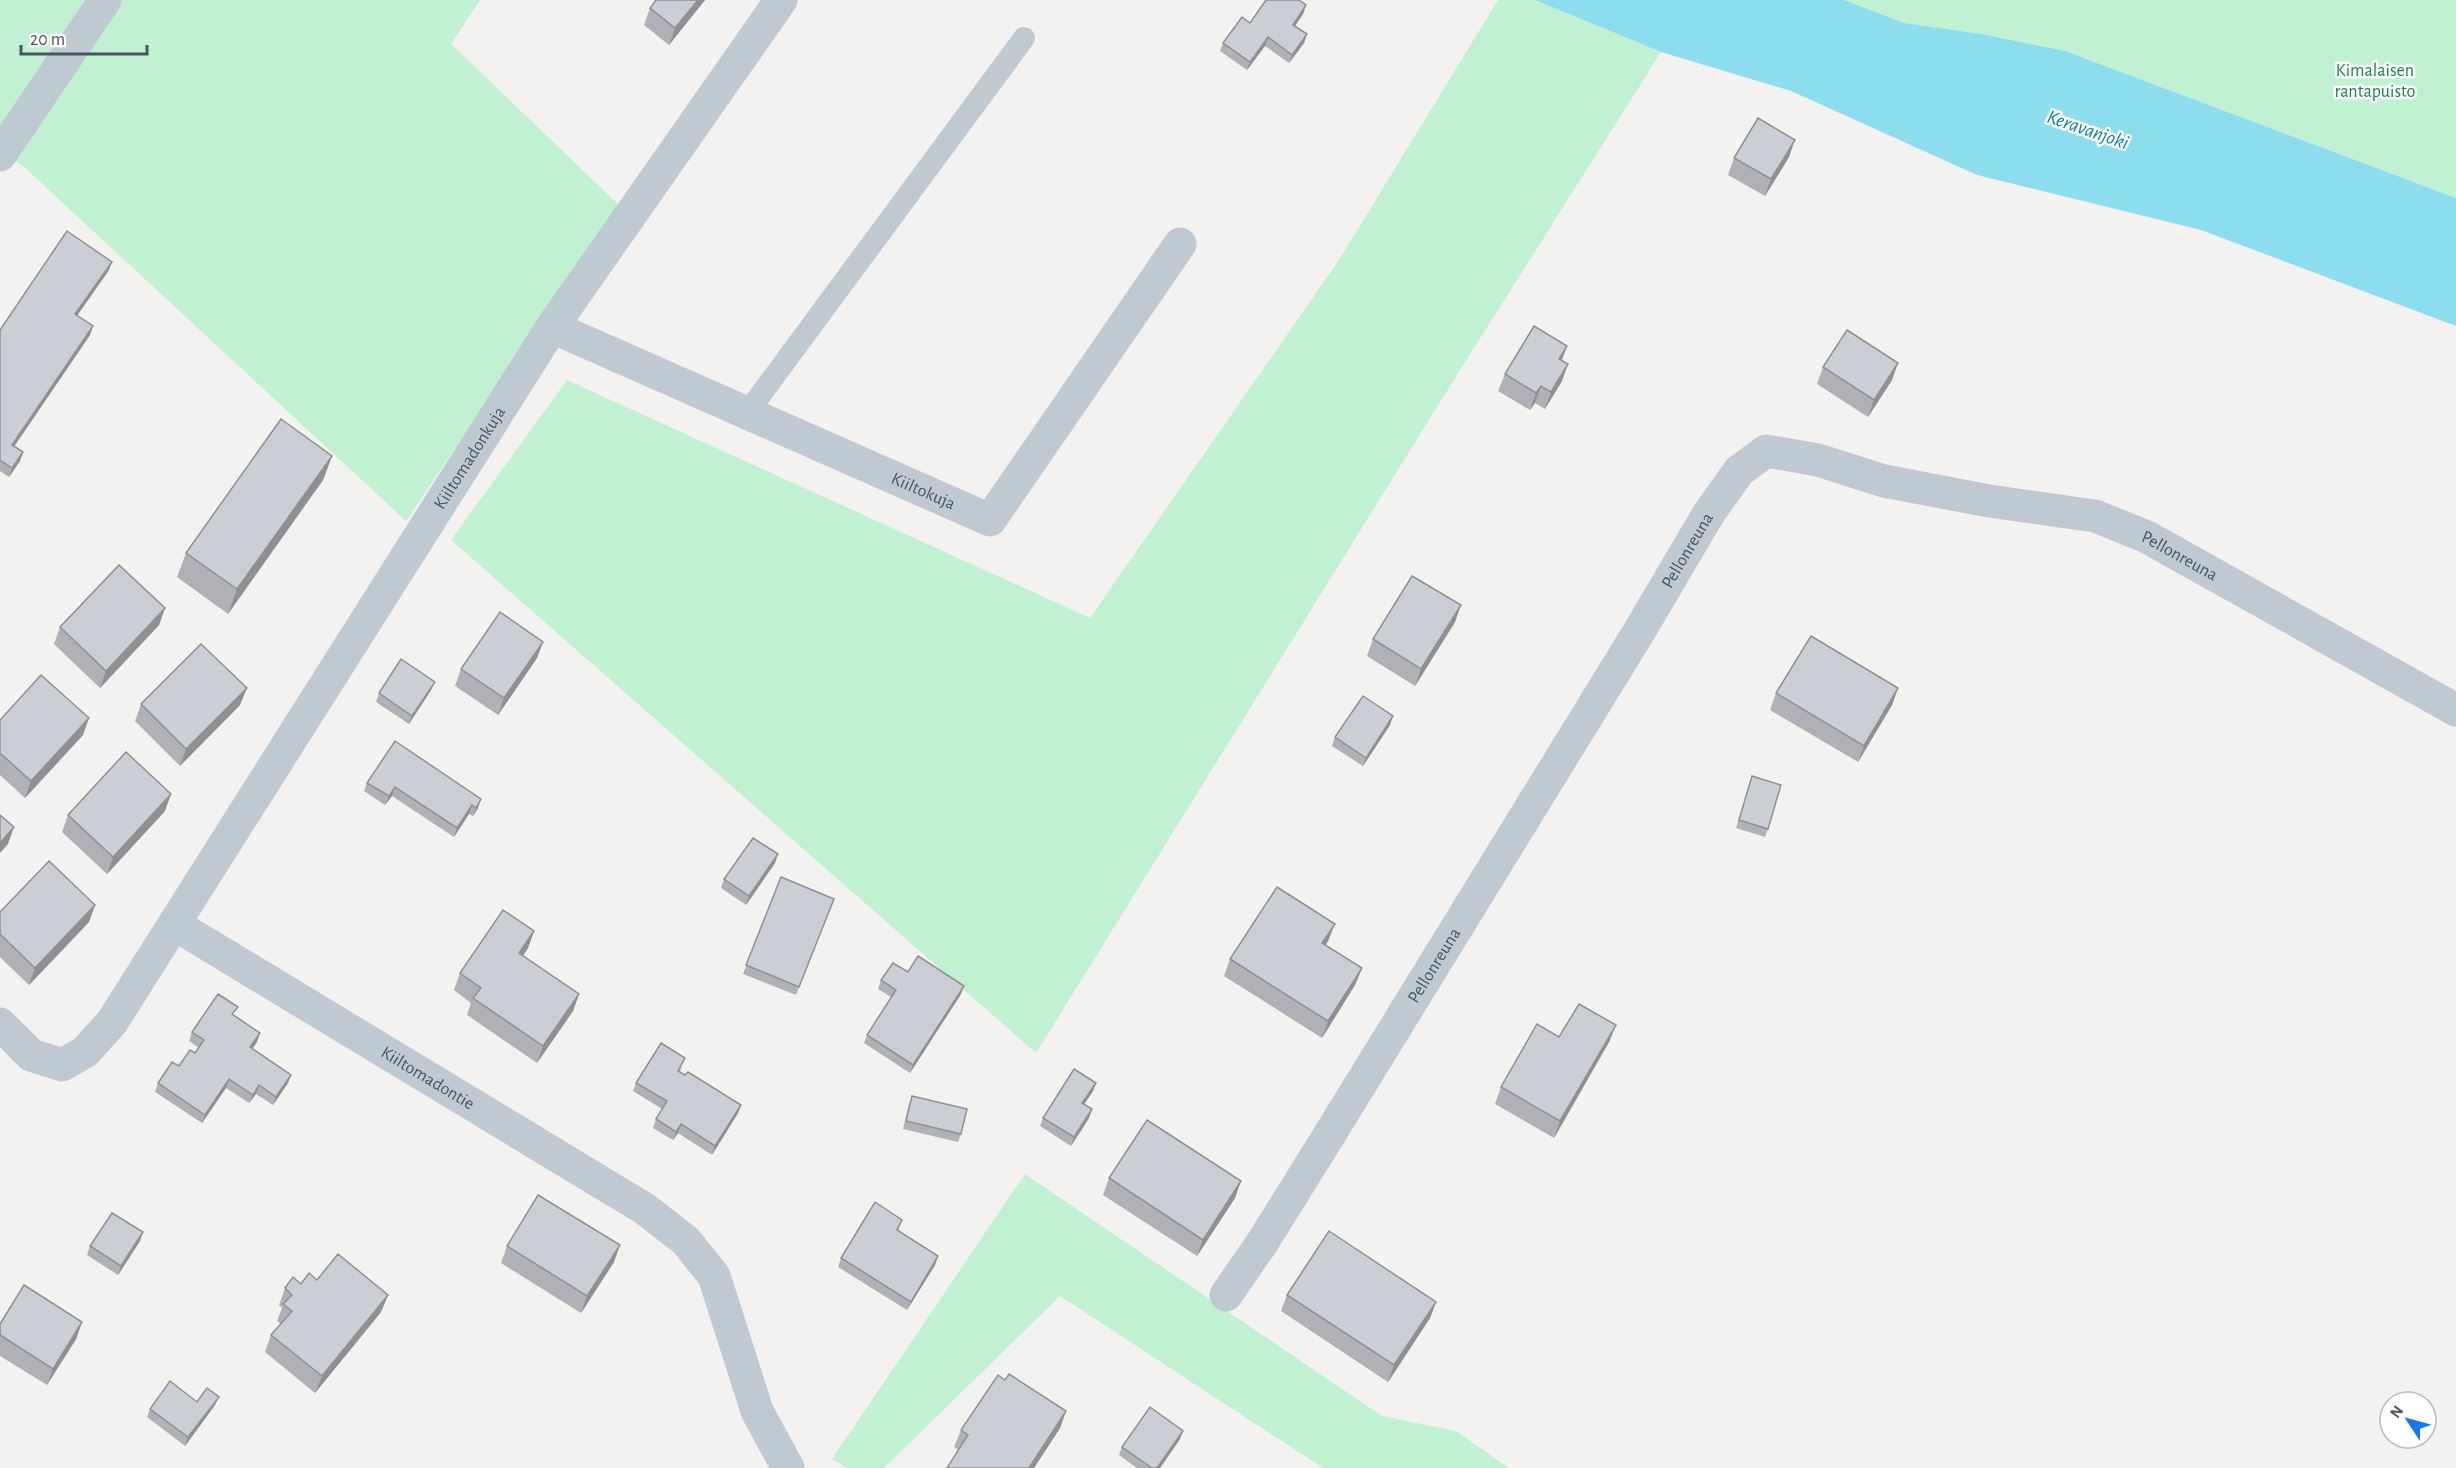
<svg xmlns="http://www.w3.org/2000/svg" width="2456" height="1468" viewBox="0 0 2456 1468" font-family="'Alegreya Sans',sans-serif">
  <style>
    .green { fill: #c0f1d1 }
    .water { fill: #8cdeef }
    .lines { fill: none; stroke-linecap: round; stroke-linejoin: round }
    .service { stroke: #bfc9d1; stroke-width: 22 }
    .minor { stroke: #bfc9d1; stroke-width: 33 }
    .wall { fill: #afb1b6 }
    .shaded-wall { fill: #8e9094 }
    .building { fill: #cbced4; stroke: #8e9094; stroke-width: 1.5 }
    .labels { text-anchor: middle; stroke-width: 5; stroke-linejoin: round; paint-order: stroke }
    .park-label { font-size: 18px; fill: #158549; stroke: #fff }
    .street-label { font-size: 18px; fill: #485560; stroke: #fff }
    .water-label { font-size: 20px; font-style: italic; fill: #09809b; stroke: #fff }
  </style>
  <rect width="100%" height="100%" fill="#f4f1f1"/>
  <g class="green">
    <path d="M 0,0 L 480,0 L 451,44 L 619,205 L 406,521 L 24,167 L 0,151 Z"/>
    <path d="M 1498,0 L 1535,0 L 1661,52 L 1445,394 L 1036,1053 L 451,540 L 567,380 L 1090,618 L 1339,260 Z"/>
    <path d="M 1844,0 L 2456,0 L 2456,198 L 2065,51 L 1982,34 L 1904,23 Z"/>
    <path d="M 1025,1174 L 1382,1416 L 1456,1431 L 1509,1468 L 1323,1468 L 1060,1296 L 884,1468 L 847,1468 L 832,1459 Z"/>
  </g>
  <path class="water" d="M 1535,0 L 1844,0 L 1904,23 L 1982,34 L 2065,51 L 2456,198 L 2456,326 L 2201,230 L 1977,175 L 1791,91 L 1661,52 Z"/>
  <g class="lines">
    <path class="service" d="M 747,413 L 1024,38"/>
    <g class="minor">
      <path d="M 0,155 L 105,0"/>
      <path id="s1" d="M 552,327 L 990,520 L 1180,244"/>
      <path id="s2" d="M 174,924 L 552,327 L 781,0"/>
      <path id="s3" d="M 0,1024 L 31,1055 L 62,1065 L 85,1052 L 112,1022 L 174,924 L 645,1209 L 686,1241 L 714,1276 L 757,1411 L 788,1468"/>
      <path id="s4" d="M 1226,1295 L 1262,1243 L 1328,1137 L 1637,635 L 1709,513 L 1739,471 L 1766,451 L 1818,460 L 1884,481 L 1989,501 L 2095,516 L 2147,537 L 2456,710"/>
    </g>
  </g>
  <g class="wall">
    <path d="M 705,0 L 669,45 L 644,25 L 650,8 Z"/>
    <path d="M 1306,5 L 1303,14 L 1295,26 L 1307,34 L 1304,43 L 1289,63 L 1265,46 L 1247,70 L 1220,51 L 1223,43 L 1250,23 Z"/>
    <path d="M 1789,157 L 1765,196 L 1728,175 L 1734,158 Z"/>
    <path d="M 109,270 L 77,315 L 90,335 L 14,446 L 23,452 L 20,461 L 9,477 L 0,471 L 0,330 Z"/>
    <path d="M 1562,361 L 1562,381 L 1545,409 L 1535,403 L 1530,410 L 1498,391 L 1505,374 Z"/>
    <path d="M 1823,367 L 1892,380 L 1868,417 L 1817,384 Z"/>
    <path d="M 332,456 L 323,480 L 228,614 L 177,577 L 186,553 Z"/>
    <path d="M 165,608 L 159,625 L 100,688 L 54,644 L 60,627 Z"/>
    <path d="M 1455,622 L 1415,686 L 1367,656 L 1373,639 Z"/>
    <path d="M 543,642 L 537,658 L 498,715 L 455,686 L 461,669 Z"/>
    <path d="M 1898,688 L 1892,705 L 1858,762 L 1770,710 L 1776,693 Z"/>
    <path d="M 431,690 L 409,724 L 376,702 L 379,693 Z"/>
    <path d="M 141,704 L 240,705 L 180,766 L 135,721 Z"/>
    <path d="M 0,720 L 83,735 L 25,798 L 0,775 Z"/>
    <path d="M 1390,725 L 1363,766 L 1332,746 L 1335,737 Z"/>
    <path d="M 395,741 L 478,808 L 473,816 L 469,814 L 454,837 L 392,796 L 385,805 L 364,791 L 367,783 Z"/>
    <path d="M 1749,785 L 1768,829 L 1765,837 L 1736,828 Z"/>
    <path d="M 165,811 L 107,874 L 62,832 L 68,815 Z"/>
    <path d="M 778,854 L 775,863 L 746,905 L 721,888 L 724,879 Z"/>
    <path d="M 781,877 L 834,899 L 796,995 L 743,974 Z"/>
    <path d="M 95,905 L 89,922 L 29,985 L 0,957 L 0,912 Z"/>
    <path d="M 534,931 L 528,948 L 523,956 L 579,994 L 573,1011 L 537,1063 L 467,1015 L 471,1003 L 454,990 L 460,973 Z"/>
    <path d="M 1328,941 L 1326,945 L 1362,968 L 1355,985 L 1322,1038 L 1224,976 L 1230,959 Z"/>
    <path d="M 908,972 L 961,994 L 910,1073 L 864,1043 L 867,1035 L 891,997 L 878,989 L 881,980 Z"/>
    <path d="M 234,1016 L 257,1042 L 252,1049 L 288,1083 L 273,1105 L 256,1094 L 249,1103 L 226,1088 L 202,1123 L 155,1092 L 158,1083 L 195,1053 L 199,1048 L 189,1041 L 192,1032 Z"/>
    <path d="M 1616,1025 L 1609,1042 L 1554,1138 L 1495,1104 L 1501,1087 Z"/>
    <path d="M 682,1067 L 679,1072 L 741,1105 L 738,1113 L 712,1155 L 678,1133 L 673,1140 L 653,1128 L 656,1119 L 662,1109 L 633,1091 L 636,1083 Z"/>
    <path d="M 1096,1083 L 1093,1091 L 1084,1104 L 1092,1109 L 1089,1118 L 1071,1146 L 1040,1126 L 1043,1118 Z"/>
    <path d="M 912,1096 L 961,1134 L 958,1142 L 903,1129 L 909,1104 Z"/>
    <path d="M 1109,1178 L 1235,1198 L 1197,1256 L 1103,1195 Z"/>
    <path d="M 902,1220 L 898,1231 L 938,1256 L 935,1265 L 907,1310 L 838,1267 L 841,1258 Z"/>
    <path d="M 140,1241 L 118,1275 L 87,1255 L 90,1246 Z"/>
    <path d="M 507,1246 L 614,1262 L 581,1313 L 501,1263 Z"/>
    <path d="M 317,1280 L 388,1295 L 381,1312 L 315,1393 L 265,1352 L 271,1335 L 281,1324 L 277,1321 L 282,1308 L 279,1305 L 285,1288 Z"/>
    <path d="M 1287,1295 L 1436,1302 L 1430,1318 L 1388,1382 L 1281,1311 Z"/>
    <path d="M 82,1322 L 76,1339 L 47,1385 L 0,1356 L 0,1324 Z"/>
    <path d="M 1005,1380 L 1066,1411 L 1060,1428 L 1034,1468 L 947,1468 L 959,1450 L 954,1447 L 961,1430 Z"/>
    <path d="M 197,1402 L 215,1405 L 185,1446 L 147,1417 L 150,1409 Z"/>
    <path d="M 1180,1439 L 1160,1468 L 1137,1468 L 1119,1455 L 1122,1447 Z"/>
  </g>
  <g class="shaded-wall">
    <path d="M 698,0 L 705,0 L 669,45 L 675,28 Z"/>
    <path d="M 1306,5 L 1303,14 L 1290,33 L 1293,25 Z"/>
    <path d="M 1307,34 L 1304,43 L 1289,63 L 1292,55 Z"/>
    <path d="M 1268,37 L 1265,46 L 1247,70 L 1250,62 Z"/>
    <path d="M 1795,140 L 1789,157 L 1765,196 L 1771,179 Z"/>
    <path d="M 112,262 L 109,270 L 72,323 L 75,314 Z"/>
    <path d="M 93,326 L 90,335 L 9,454 L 12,445 Z"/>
    <path d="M 1567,346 L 1561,363 L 1559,359 Z"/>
    <path d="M 1898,363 L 1892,380 L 1868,417 L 1874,400 Z"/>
    <path d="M 1568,364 L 1562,381 L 1545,409 L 1551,392 Z"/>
    <path d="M 1541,386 L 1535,403 L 1530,410 L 1536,393 Z"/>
    <path d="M 23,452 L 20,461 L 9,477 L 12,468 Z"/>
    <path d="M 332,456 L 323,480 L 228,614 L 237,589 Z"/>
    <path d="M 1461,605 L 1455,622 L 1415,686 L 1421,669 Z"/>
    <path d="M 165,608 L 159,625 L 100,688 L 106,671 Z"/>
    <path d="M 543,642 L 537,658 L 498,715 L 504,698 Z"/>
    <path d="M 435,682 L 431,690 L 409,724 L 412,716 Z"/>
    <path d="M 247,688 L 240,705 L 180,766 L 186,749 Z"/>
    <path d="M 1898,688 L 1892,705 L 1858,762 L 1864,746 Z"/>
    <path d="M 1393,716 L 1390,725 L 1363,766 L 1366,758 Z"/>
    <path d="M 89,718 L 83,735 L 25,798 L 31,781 Z"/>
    <path d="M 395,787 L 392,796 L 385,805 L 389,796 Z"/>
    <path d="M 171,794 L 165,811 L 107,874 L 113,857 Z"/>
    <path d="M 481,799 L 478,808 L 473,816 L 476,808 Z"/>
    <path d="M 472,805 L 469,814 L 454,837 L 457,828 Z"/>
    <path d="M 14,827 L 8,844 L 0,853 L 0,843 Z"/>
    <path d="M 778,854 L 775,863 L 746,905 L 749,896 Z"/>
    <path d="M 95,905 L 89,922 L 29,985 L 35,968 Z"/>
    <path d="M 1335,924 L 1328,941 L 1316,960 L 1322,943 Z"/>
    <path d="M 534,931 L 528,948 L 513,970 L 519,953 Z"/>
    <path d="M 1362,968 L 1355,985 L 1322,1038 L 1328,1021 Z"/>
    <path d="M 964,986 L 961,994 L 910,1073 L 913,1065 Z"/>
    <path d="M 579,994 L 573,1011 L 537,1063 L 543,1046 Z"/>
    <path d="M 1616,1025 L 1609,1042 L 1554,1138 L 1560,1121 Z"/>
    <path d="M 260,1033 L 257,1042 L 247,1056 L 250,1047 Z"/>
    <path d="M 291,1075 L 288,1083 L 273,1105 L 276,1097 Z"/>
    <path d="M 229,1079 L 226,1088 L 202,1123 L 205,1115 Z"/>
    <path d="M 1096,1083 L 1093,1091 L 1079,1112 L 1082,1103 Z"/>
    <path d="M 259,1085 L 256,1094 L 249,1103 L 253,1095 Z"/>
    <path d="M 741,1105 L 738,1113 L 712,1155 L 715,1146 Z"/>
    <path d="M 1092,1109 L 1089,1118 L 1071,1146 L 1074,1137 Z"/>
    <path d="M 681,1124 L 678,1133 L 673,1140 L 676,1132 Z"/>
    <path d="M 1241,1181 L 1235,1198 L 1197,1256 L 1203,1240 Z"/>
    <path d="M 143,1232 L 140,1241 L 118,1275 L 121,1266 Z"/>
    <path d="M 620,1245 L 614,1262 L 581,1313 L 587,1296 Z"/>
    <path d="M 938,1256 L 935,1265 L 907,1310 L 911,1302 Z"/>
    <path d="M 388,1295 L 381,1312 L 315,1393 L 322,1376 Z"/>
    <path d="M 1436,1302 L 1430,1318 L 1388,1382 L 1394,1365 Z"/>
    <path d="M 82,1322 L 76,1339 L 47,1385 L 53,1369 Z"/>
    <path d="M 219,1397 L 215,1405 L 185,1446 L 188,1437 Z"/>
    <path d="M 1066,1411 L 1060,1428 L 1034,1468 L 1029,1468 Z"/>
    <path d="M 1183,1431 L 1180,1439 L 1160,1468 L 1157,1468 Z"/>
  </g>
  <g class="building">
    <path d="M 656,0 L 698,0 L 675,28 L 650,8 Z"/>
    <path d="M 1266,0 L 1299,0 L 1306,5 L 1293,25 L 1307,34 L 1292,55 L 1268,37 L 1250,62 L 1223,43 L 1242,17 L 1250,23 Z"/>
    <path d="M 1758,118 L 1795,140 L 1771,179 L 1734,158 Z"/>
    <path d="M 67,231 L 112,262 L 75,314 L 93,326 L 12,445 L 23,452 L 12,468 L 0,460 L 0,330 Z"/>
    <path d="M 1534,326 L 1567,346 L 1559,359 L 1568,364 L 1551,392 L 1541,386 L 1536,393 L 1505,374 Z"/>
    <path d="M 1847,330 L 1898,363 L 1874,400 L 1823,367 Z"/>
    <path d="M 281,419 L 332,456 L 237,589 L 186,553 Z"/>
    <path d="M 119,565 L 165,608 L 106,671 L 60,627 Z"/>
    <path d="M 1412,576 L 1461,605 L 1421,669 L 1373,639 Z"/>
    <path d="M 500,612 L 543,642 L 504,698 L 461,669 Z"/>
    <path d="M 1811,636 L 1898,688 L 1864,746 L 1776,693 Z"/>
    <path d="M 201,644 L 247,688 L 186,749 L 141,704 Z"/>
    <path d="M 401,659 L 435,682 L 412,716 L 379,693 Z"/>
    <path d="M 41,675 L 89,718 L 31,781 L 0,753 L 0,720 Z"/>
    <path d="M 1363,696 L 1393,716 L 1366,758 L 1335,737 Z"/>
    <path d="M 395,741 L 481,799 L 476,808 L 472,805 L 457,828 L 395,787 L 389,796 L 367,783 Z"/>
    <path d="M 126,752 L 171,794 L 113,857 L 68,815 Z"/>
    <path d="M 1752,776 L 1781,785 L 1768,829 L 1739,820 Z"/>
    <path d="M 0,815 L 14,827 L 0,843 Z"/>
    <path d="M 753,838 L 778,854 L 749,896 L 724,879 Z"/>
    <path d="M 49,861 L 95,905 L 35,968 L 0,934 L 0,912 Z"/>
    <path d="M 781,877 L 834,899 L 799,987 L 746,965 Z"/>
    <path d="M 1277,887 L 1335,924 L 1322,943 L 1362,968 L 1328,1021 L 1230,959 Z"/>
    <path d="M 503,910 L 534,931 L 519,953 L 579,994 L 543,1046 L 473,998 L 481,988 L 460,973 Z"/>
    <path d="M 918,956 L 964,986 L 913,1065 L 867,1035 L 896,990 L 881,980 L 893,963 L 908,972 Z"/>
    <path d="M 218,994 L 238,1007 L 232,1014 L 260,1033 L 250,1047 L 291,1075 L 276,1097 L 259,1085 L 253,1095 L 229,1079 L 205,1115 L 158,1083 L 172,1062 L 179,1066 L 190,1050 L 195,1053 L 204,1040 L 192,1032 Z"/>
    <path d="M 1579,1004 L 1616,1025 L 1560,1121 L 1501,1087 L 1537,1024 L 1559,1037 Z"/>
    <path d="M 661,1043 L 685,1058 L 678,1071 L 685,1075 L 688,1072 L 741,1105 L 715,1146 L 681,1124 L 676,1132 L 656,1119 L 667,1101 L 636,1083 Z"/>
    <path d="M 1074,1069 L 1096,1083 L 1082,1103 L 1092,1109 L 1074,1137 L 1043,1118 Z"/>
    <path d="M 912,1096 L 967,1109 L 961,1134 L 906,1121 Z"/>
    <path d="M 1147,1120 L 1241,1181 L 1203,1240 L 1109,1178 Z"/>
    <path d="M 538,1195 L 620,1245 L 587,1296 L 507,1246 Z"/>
    <path d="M 875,1202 L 902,1220 L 897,1230 L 938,1256 L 911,1302 L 841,1258 Z"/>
    <path d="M 112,1213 L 143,1232 L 121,1266 L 90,1246 Z"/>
    <path d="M 1329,1231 L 1436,1302 L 1394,1365 L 1287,1295 Z"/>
    <path d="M 338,1254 L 388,1295 L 322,1376 L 271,1335 L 292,1311 L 283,1304 L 292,1295 L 285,1288 L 293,1277 L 301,1284 L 309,1273 L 317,1280 Z"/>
    <path d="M 24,1285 L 82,1322 L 53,1369 L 0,1335 L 0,1324 Z"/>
    <path d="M 1009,1374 L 1066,1411 L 1029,1468 L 947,1468 L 968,1435 L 961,1430 L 998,1375 L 1005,1380 Z"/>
    <path d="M 170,1381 L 197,1402 L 207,1388 L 219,1397 L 188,1437 L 150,1409 Z"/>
    <path d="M 1150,1407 L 1183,1431 L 1157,1468 L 1152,1468 L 1122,1447 Z"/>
  </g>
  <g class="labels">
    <g class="park-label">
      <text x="2375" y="76">Kimalaisen<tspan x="2375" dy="21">rantapuisto</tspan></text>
    </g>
    <g class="street-label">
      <text dy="6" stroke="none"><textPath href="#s2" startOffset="552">Kiiltomadonkuja</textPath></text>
      <text dy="6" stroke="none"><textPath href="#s1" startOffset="406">Kiiltokuja</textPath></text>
      <text dy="6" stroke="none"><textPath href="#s4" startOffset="876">Pellonreuna</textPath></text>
      <text dy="6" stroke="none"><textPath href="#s4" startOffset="1434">Pellonreuna</textPath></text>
      <text dy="6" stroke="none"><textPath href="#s4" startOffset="390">Pellonreuna</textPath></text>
      <text dy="6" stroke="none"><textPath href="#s3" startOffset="556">Kiiltomadontie</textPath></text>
    </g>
    <g class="water-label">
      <text transform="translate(2088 129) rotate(19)" y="7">Keravanjoki</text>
    </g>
  </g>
  <g transform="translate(2408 1420) rotate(306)"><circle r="28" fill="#ffffff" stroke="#b6bbbf" stroke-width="1.5"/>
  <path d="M0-4.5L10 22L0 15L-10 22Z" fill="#1479eb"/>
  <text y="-9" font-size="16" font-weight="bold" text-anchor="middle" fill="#485560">N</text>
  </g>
  <path d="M21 45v9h126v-9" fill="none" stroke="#485560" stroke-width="3"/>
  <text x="30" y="45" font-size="18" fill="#485560" stroke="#ffffff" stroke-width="4.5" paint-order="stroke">20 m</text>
</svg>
